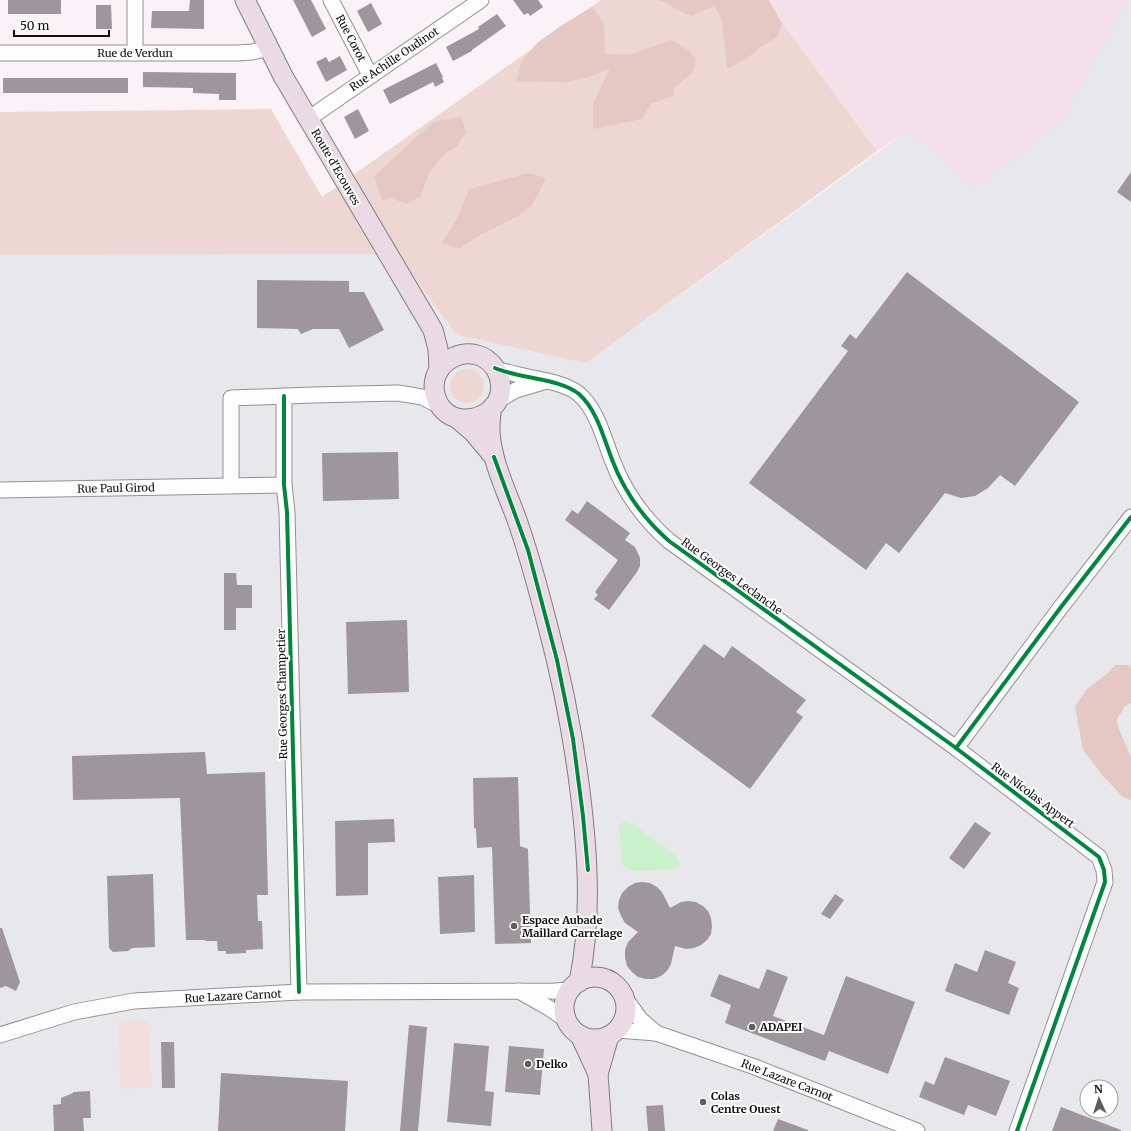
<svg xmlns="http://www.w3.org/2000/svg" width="1131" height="1131" viewBox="0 0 1131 1131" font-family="Merriweather,serif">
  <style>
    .industrial { fill: #e8e7eb; fill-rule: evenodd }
    .farmland { fill: #f5dfe9 }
    .green { fill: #eed6d5 }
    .forest { fill: #e5c8c4 }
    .pitch { fill: #f3ddde }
    .water { fill: #caf1cb }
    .building { fill: #9d979b }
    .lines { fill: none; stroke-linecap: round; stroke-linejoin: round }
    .minor-casing { stroke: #949092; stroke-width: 17 }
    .major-casing { stroke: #817d7f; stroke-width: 21 }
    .minor { stroke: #fefdfe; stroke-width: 15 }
    .major { stroke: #eadae3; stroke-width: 19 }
    .cycleway-casing { stroke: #fff; stroke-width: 6 }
    .cycleway { stroke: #00873e; stroke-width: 4 }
    .poi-dot { fill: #605d5f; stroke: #fff; stroke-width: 1.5 }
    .labels { text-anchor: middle; stroke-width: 4; stroke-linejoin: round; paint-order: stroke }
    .street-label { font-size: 11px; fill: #0d0d0d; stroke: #fff }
    .poi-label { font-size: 11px; font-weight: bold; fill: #0d0d0d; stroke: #fff; text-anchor: start }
  </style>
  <rect width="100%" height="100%" fill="#faf2f6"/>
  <path class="industrial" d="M 1126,0 L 1131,0 L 1131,1131 L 0,1131 L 0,253 L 397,254 L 586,363 L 909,130 L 976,188 ZM 1087,1087 L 1111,1087 L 1111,1111 L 1087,1111 Z"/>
  <path class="farmland" d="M 769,0 L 1126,0 L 1063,119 L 975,188 L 909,130 L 877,151 L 782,23 Z"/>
  <g class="green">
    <path d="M 601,0 L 659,0 L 691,17 L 714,6 L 721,18 L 727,68 L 748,58 L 758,49 L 778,37 L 782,23 L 877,151 L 586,363 L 457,335 L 397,254 L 0,255 L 0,112 L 271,109 L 322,197 Z"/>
    <circle cx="467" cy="386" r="17"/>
  </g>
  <g class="forest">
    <path d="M 659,0 L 769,0 L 782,23 L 778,37 L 758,49 L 748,58 L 727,69 L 721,18 L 714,6 L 691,17 Z"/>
    <path d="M 592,7 L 604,24 L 605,54 L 629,55 L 671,40 L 688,50 L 696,59 L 693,72 L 674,88 L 673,96 L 651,104 L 642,119 L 593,129 L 593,104 L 610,68 L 589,77 L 566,82 L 517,81 L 521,62 L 537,43 L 562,25 Z"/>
    <path d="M 461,117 L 466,132 L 457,146 L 443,155 L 429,173 L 420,197 L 407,204 L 391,198 L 382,201 L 374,176 L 433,122 Z"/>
    <path d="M 528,173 L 546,178 L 532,205 L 518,216 L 480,235 L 459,249 L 442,243 L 458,217 L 469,189 Z"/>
    <path d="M 1115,665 L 1129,665 L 1131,668 L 1131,703 L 1125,706 L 1117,719 L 1118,727 L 1131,757 L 1131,800 L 1123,797 L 1103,776 L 1083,750 L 1075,707 L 1086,690 L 1108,673 Z"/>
  </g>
  <path class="pitch" d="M 148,1020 L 152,1087 L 121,1089 L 118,1021 Z"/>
  <path class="water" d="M 625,821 L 633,824 L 676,856 L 679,862 L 679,866 L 673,869 L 632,871 L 625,867 L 622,862 L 619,827 L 622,823 Z"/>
  <g class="building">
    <rect x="8" y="0" width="53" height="14"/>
    <path d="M 190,0 L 204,0 L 204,29 L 151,28 L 152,11 L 189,11 Z"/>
    <path d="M 293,0 L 311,0 L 326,29 L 312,37 Z"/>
    <path d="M 513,0 L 538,0 L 543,7 L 530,16 L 528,13 L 524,15 Z"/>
    <path d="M 371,3 L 382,24 L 368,32 L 357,11 Z"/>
    <path d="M 96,5 L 111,5 L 112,29 L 96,29 Z"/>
    <path d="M 497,14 L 506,26 L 472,50 L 472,51 L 453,61 L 446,47 L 479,29 L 478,27 Z"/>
    <path d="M 340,56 L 347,70 L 326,82 L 316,62 L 326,57 L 329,62 Z"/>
    <path d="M 436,63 L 443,77 L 442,78 L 444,82 L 435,87 L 433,82 L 390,104 L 383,90 Z"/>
    <path d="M 143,72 L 236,73 L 236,100 L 219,100 L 219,94 L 193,93 L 193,88 L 143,87 Z"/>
    <rect x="3" y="78" width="125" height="15"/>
    <path d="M 358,109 L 369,131 L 355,139 L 344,117 Z"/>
    <path d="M 1131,172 L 1131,202 L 1117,192 Z"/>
    <path d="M 907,272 L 1079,402 L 1015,486 L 1000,475 L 988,488 L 975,496 L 961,498 L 945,493 L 899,553 L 886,543 L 866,570 L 749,483 L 848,351 L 841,346 L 850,334 L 856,339 Z"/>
    <path d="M 257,280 L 349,281 L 349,292 L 364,292 L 384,330 L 349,348 L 339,329 L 313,329 L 301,334 L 298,329 L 257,328 Z"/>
    <path d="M 398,452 L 399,499 L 323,501 L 322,453 Z"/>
    <path d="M 587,501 L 630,533 L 625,540 L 635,547 L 640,558 L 640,566 L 637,572 L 609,610 L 594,599 L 598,595 L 595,592 L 618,560 L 565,520 L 572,510 L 578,514 Z"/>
    <path d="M 224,573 L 236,573 L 237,585 L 252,585 L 252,608 L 236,608 L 236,630 L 224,630 Z"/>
    <path d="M 407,620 L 409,692 L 348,694 L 346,622 Z"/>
    <path d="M 704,644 L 724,658 L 732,646 L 806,700 L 796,712 L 803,717 L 750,789 L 651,716 Z"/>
    <path d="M 205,752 L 207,774 L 265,772 L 268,895 L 257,895 L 258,921 L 262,921 L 263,949 L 246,950 L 246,953 L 226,954 L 226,951 L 218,951 L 217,941 L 205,941 L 205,940 L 186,940 L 180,798 L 73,800 L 72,756 Z"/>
    <path d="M 518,777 L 520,846 L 528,849 L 531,943 L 495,944 L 492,847 L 477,848 L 476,829 L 474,828 L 473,778 Z"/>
    <path d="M 394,819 L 395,842 L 368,843 L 368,895 L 336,896 L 335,821 Z"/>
    <path d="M 975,822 L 991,833 L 964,869 L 949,858 Z"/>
    <path d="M 153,874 L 155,947 L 132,948 L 128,951 L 113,952 L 109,948 L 107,876 Z"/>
    <path d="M 474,875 L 475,932 L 440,934 L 438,877 Z"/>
    <path d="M 642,882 L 650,883 L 657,887 L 662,892 L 670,908 L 681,902 L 688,901 L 696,902 L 703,906 L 708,911 L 711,918 L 712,926 L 711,934 L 707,940 L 701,945 L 694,948 L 686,949 L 675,946 L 671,964 L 667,971 L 661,976 L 654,979 L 646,979 L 638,977 L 632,972 L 627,966 L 625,958 L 625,950 L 628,942 L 638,932 L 625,923 L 621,916 L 618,908 L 619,900 L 622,893 L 628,887 L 635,883 Z"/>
    <path d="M 835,894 L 844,900 L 830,919 L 821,914 Z"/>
    <path d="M 0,928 L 2,928 L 20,982 L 16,991 L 6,986 L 0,988 Z"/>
    <path d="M 985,950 L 1016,962 L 1008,983 L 1019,988 L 1009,1015 L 945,991 L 955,963 L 977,972 Z"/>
    <path d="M 767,969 L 788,977 L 773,1016 L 824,1035 L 846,976 L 915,1002 L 888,1074 L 829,1051 L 825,1061 L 725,1023 L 731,1005 L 710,996 L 719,974 L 759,989 Z"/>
    <path d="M 409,1025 L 427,1027 L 418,1131 L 400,1131 Z"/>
    <path d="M 161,1042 L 174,1042 L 175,1088 L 162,1088 Z"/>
    <path d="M 454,1043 L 489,1046 L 485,1091 L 494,1092 L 491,1126 L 447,1122 Z"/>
    <path d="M 509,1046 L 544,1049 L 540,1095 L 505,1092 Z"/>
    <path d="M 945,1057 L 1010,1081 L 996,1116 L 968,1105 L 964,1115 L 919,1097 L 925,1081 L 934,1085 Z"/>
    <path d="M 221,1073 L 348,1081 L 345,1131 L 218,1131 Z"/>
    <path d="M 90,1091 L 91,1118 L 83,1118 L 84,1131 L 54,1131 L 53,1105 L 61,1104 L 61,1098 L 73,1093 L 73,1092 Z"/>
    <path d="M 663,1105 L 665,1131 L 648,1131 L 646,1106 Z"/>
    <path d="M 1061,1107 L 1121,1130 L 1121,1131 L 1052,1131 Z"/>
    <path d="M 778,1119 L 808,1130 L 808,1131 L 773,1131 Z"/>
  </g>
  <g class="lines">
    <defs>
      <g id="minor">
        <path d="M 331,0 L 370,75"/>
        <path d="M 0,53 L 238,53 L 252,52 L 269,48"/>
        <path d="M 135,53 L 135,0"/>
        <path d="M 308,119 L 481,0"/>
        <path d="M 495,368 C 520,379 559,378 579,394 C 598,411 604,440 613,462 C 625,493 644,519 669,541 L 956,748"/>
        <path d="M 284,396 L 284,485 L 287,512 L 299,992"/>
        <path d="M 497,401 L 516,390 L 543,382"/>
        <path d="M 231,485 L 231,398 L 313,395 L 398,393 L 422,397 L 440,406"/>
        <path d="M 0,490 L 284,485"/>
        <path d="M 519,991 L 549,1008 L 568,1021"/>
        <path d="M 625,998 L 640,1019 L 656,1033"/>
        <path d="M 617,1030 L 656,1033 L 755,1067 L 917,1131"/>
        <path d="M 0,1035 L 74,1012 L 134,1001 L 299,992 L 554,991 L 571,990"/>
        <path d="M 1017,1131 L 1105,882 L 1104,870 L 1099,857 L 956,748 L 1061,607 L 1131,517"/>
      </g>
      <g id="major">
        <path d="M 245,0 L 283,76 L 433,330 L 438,349 L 439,370"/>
        <path d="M 492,409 C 472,425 442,423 435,394 C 427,360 474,338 495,368 C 501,377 503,391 497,402 C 496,404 493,406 492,408 C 490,415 490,425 490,432 C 492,463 507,492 517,520 C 529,554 538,588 547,623 C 562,679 573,734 580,791 C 588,855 592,919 579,982"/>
        <path d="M 458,419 L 473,432 L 494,457"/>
        <circle cx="595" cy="1008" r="31"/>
        <path d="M 580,1035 L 598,1074"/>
        <path d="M 602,1131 L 598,1074 L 609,1036"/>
      </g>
    </defs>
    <use href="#minor" class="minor-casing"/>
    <use href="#major" class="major-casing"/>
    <use href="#minor" class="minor"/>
    <use href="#major" class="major"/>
    <defs>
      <g id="cycleway">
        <path d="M 495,368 C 520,379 559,378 579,394 C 598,411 604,440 613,462 C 625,493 644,519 669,541 L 956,748"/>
        <path d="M 284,396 L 284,485 L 287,512 L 299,992"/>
        <path d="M 494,457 L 528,550 L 557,660 L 573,739 L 583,816 L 588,870"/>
        <path d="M 1017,1131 L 1105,882 L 1104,870 L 1099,857 L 956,748 L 1061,607 L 1131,517"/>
      </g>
    </defs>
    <use href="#cycleway" class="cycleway-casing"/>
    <use href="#cycleway" class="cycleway"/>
  </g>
  <g class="poi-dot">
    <circle cx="514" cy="926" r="4"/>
    <circle cx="752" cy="1027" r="4"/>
    <circle cx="528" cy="1064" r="4"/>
    <circle cx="703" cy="1102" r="4"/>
  </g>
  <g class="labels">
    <g class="street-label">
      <text transform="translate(351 38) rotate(62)" y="4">Rue Corot</text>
      <text x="135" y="57">Rue de Verdun</text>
      <text transform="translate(394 59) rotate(-34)" y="4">Rue Achille Oudinot</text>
      <text transform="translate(336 167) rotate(60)" y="4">Route d'Ecouves</text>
      <text transform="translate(116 488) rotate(-1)" y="4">Rue Paul Girod</text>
      <text transform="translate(732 576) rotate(36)" y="4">Rue Georges Leclanche</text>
      <text transform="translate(282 694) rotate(-91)" y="4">Rue Georges Champetier</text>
      <text transform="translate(1033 795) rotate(37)" y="4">Rue Nicolas Appert</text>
      <text transform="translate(233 996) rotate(-3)" y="4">Rue Lazare Carnot</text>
      <text transform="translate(787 1080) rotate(21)" y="4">Rue Lazare Carnot</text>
    </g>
    <g class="poi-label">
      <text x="522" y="924">Espace Aubade<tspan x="522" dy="13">Maillard Carrelage</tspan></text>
      <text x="760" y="1031">ADAPEI</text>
      <text x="536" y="1068">Delko</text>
      <text x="711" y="1100">Colas<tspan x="711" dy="13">Centre Ouest</tspan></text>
    </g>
  </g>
  <g transform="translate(1099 1099) rotate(357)"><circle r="19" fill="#ffffff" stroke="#9e9e9e"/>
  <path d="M0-3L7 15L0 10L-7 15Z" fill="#605d5f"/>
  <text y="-6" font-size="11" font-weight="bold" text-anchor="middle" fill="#0d0d0d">N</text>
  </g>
  <path d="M14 30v6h95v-6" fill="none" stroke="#0d0d0d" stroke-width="2"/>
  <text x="20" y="30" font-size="12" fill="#0d0d0d" stroke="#ffffff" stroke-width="3" paint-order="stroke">50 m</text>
</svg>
